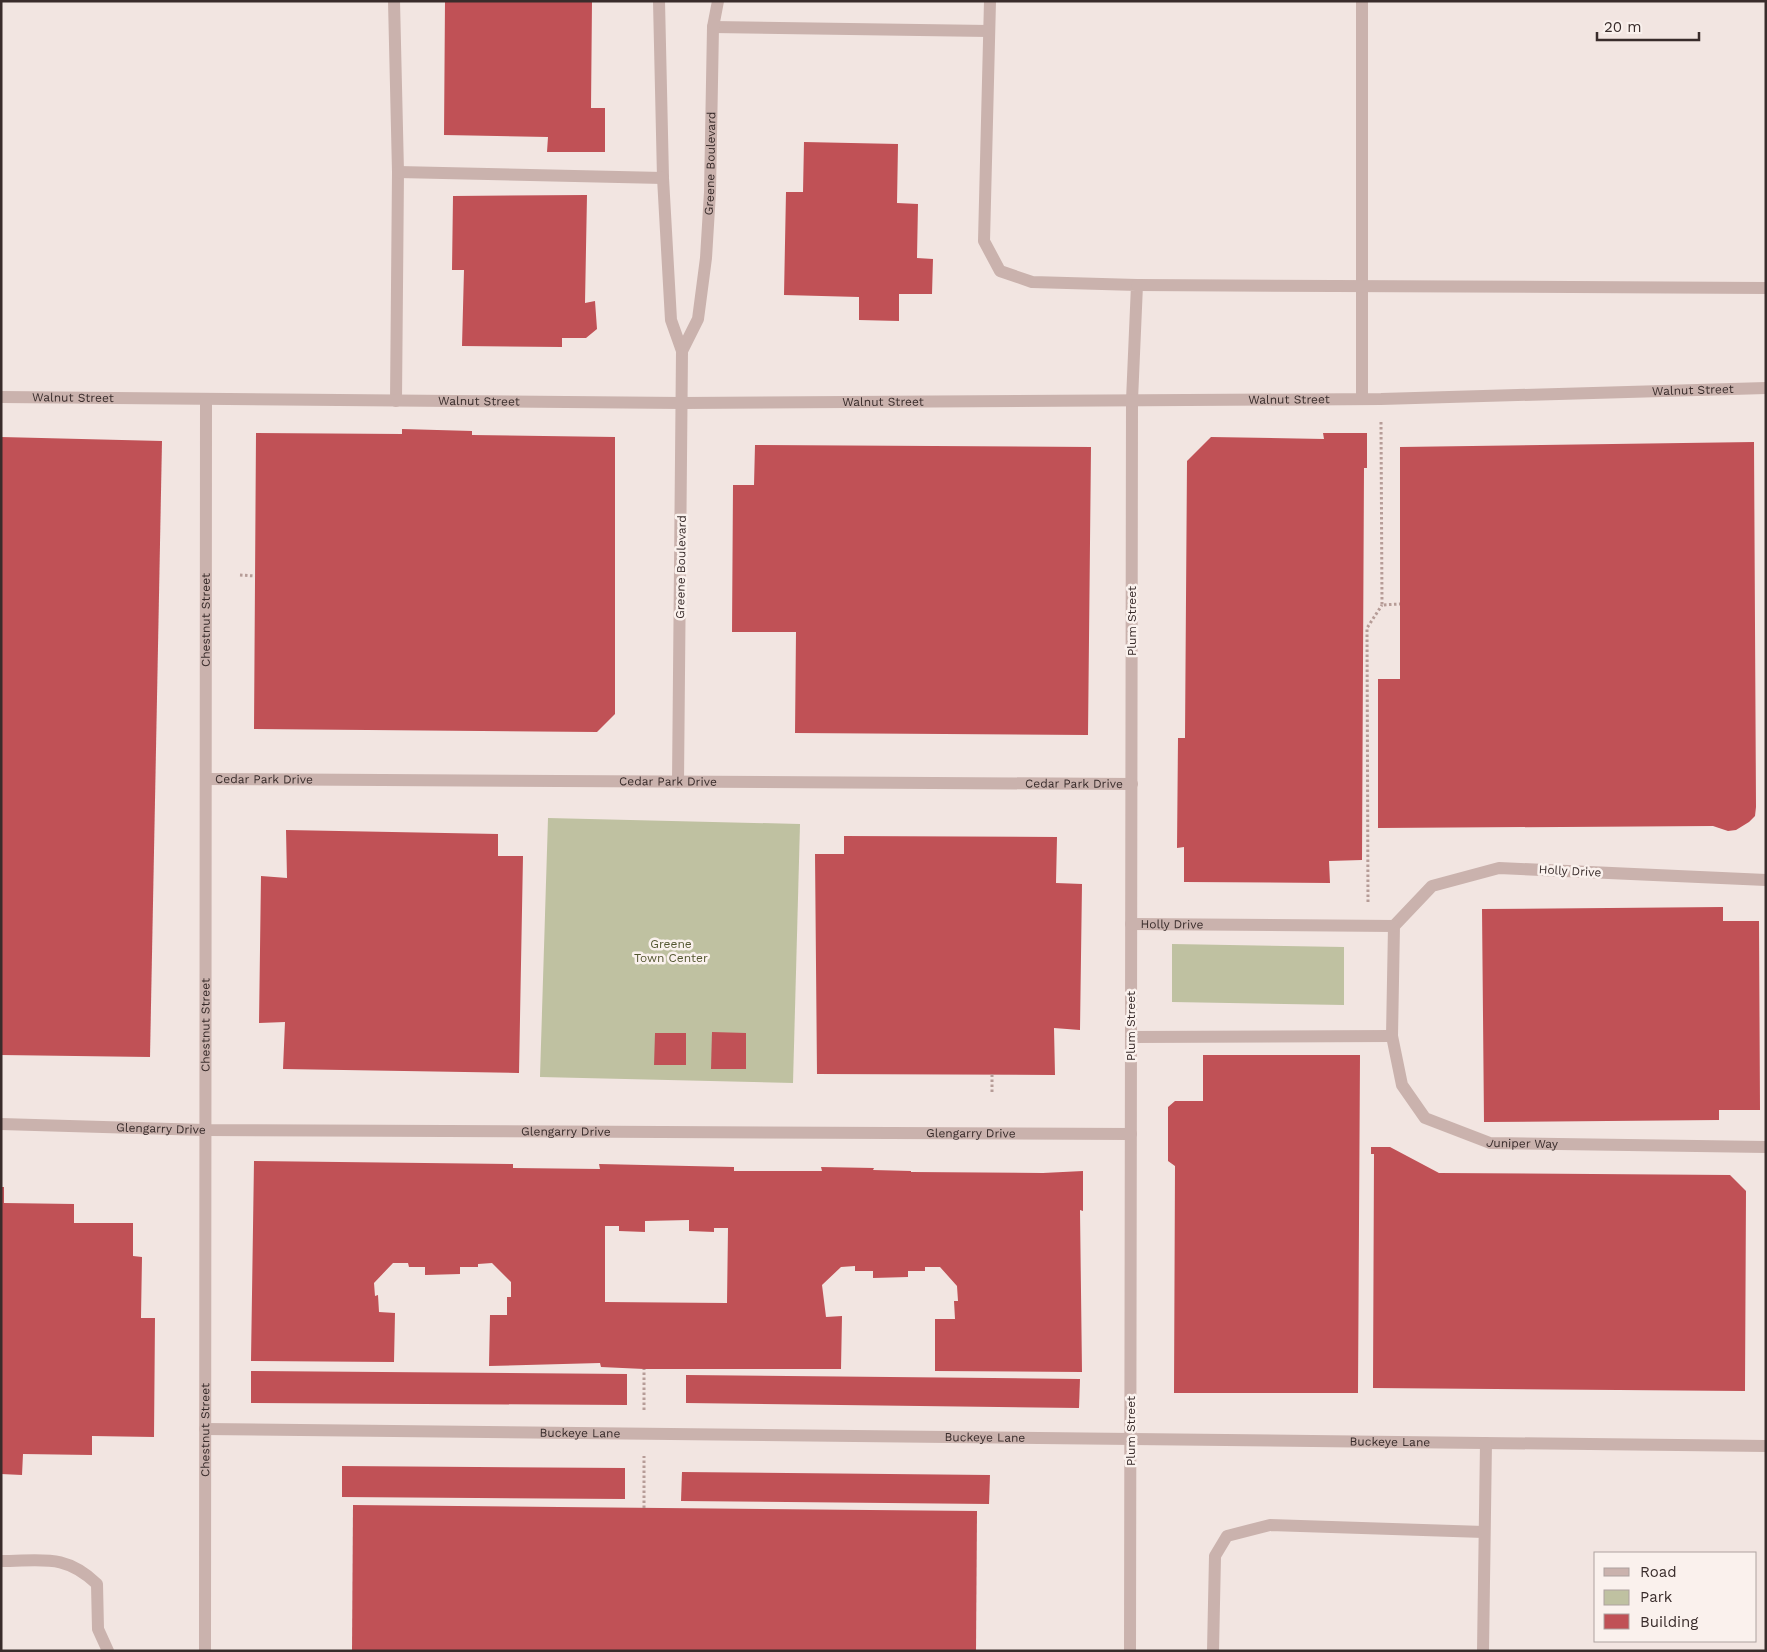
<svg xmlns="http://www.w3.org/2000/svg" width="1767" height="1652" viewBox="0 0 1767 1652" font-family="'Work Sans',sans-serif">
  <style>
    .green { fill: #bfc1a1 }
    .building { fill: #c05156; fill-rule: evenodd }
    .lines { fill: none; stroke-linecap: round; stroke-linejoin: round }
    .path { stroke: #b69c97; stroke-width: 3; stroke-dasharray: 2.5 2.5; stroke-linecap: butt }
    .minor { stroke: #cab2ad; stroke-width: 12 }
    .labels { text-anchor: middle; stroke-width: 5; stroke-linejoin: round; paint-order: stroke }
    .street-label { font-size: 12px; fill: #392c2b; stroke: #faf1ed }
    .park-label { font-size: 12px; fill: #535630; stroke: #faf1ed }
  </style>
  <rect width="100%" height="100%" fill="#f2e5e1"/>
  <g class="green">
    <path d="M 548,818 L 800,824 L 793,1083 L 540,1077 Z"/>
    <path d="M 1172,944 L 1344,947 L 1344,1005 L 1172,1002 Z"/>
  </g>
  <g class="building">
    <path d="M 445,1 L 592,1 L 591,108 L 605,108 L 605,152 L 547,152 L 548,137 L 444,135 Z"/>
    <path d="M 804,142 L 898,144 L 897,203 L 918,204 L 917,258 L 933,259 L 932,294 L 899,294 L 899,321 L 859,320 L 859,297 L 784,295 L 786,192 L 803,192 Z"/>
    <path d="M 587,195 L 585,303 L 595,301 L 597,329 L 586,338 L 562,338 L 562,347 L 462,346 L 464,270 L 452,270 L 453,196 Z"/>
    <path d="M 402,429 L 472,431 L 472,435 L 615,437 L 615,714 L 597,732 L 254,729 L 256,433 L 402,434 Z"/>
    <path d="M 1323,433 L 1367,433 L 1367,468 L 1364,468 L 1362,860 L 1329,861 L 1330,883 L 1184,882 L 1184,847 L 1177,848 L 1178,738 L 1185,738 L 1187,461 L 1211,437 L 1324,439 Z"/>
    <path d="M 1,437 L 162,441 L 150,1057 L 1,1055 Z"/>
    <path d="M 1754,442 L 1756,807 L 1755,816 L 1749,822 L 1736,830 L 1728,831 L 1713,826 L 1378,828 L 1378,679 L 1400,679 L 1400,447 Z"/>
    <path d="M 755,445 L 1091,447 L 1088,735 L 795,733 L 796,632 L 732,632 L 733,485 L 754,485 Z"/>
    <path d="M 286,830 L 498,834 L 498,856 L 523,856 L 519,1073 L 283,1069 L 285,1022 L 259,1023 L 261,876 L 287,878 Z"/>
    <path d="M 844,836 L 1057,837 L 1056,883 L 1082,884 L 1080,1030 L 1054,1028 L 1055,1075 L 817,1074 L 815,854 L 844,854 Z"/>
    <path d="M 1723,907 L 1723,921 L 1759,921 L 1760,1110 L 1719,1110 L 1719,1120 L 1484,1122 L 1482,909 Z"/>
    <path d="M 712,1032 L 746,1033 L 746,1069 L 711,1069 Z"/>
    <path d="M 655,1033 L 686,1033 L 686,1065 L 654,1065 Z"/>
    <path d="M 1203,1055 L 1360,1055 L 1358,1393 L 1174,1393 L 1175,1166 L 1168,1161 L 1168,1107 L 1175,1101 L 1203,1101 Z"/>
    <path d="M 1371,1147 L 1390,1147 L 1439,1173 L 1730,1175 L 1746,1191 L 1745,1391 L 1373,1388 L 1374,1154 L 1371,1154 Z"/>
    <path d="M 254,1161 L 513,1164 L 513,1168 L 600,1169 L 599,1164 L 734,1167 L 734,1171 L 822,1171 L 821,1167 L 874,1168 L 873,1170 L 911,1171 L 911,1172 L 1043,1173 L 1083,1171 L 1083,1211 L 1080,1210 L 1082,1372 L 935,1371 L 935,1319 L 955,1319 L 954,1301 L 958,1301 L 957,1286 L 940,1267 L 925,1267 L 925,1271 L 908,1271 L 908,1277 L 873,1278 L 873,1271 L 855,1271 L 855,1266 L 841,1267 L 822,1285 L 826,1317 L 842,1316 L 841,1369 L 644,1369 L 601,1367 L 600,1363 L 489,1366 L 490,1315 L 507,1315 L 507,1297 L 511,1297 L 511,1282 L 492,1263 L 478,1264 L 478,1267 L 460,1267 L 460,1274 L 425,1275 L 425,1267 L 409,1267 L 408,1263 L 393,1263 L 374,1283 L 375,1296 L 378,1295 L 379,1312 L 395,1313 L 394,1362 L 251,1361 ZM 689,1220 L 689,1231 L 714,1232 L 714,1228 L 728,1228 L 727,1303 L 605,1302 L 605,1226 L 619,1226 L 619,1231 L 645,1232 L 645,1221 Z"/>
    <path d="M 1,1187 L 4,1187 L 4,1203 L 74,1204 L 74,1223 L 133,1223 L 133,1256 L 142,1257 L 141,1318 L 155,1318 L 154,1437 L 92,1436 L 92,1455 L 23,1454 L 22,1475 L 1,1474 Z"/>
    <path d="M 251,1371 L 627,1374 L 627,1405 L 251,1403 Z"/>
    <path d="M 686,1375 L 1080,1379 L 1079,1408 L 686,1403 Z"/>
    <path d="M 342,1466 L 625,1468 L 625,1499 L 342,1497 Z"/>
    <path d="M 682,1472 L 990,1475 L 989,1504 L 681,1501 Z"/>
    <path d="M 353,1505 L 977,1511 L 976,1651 L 352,1651 Z"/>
  </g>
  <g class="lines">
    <g class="path">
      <path d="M 1381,422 L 1382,605 L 1400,604"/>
      <path d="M 240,575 L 255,576"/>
      <path d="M 1368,902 L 1367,628 L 1382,605"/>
      <path d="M 992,1092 L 992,1074"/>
      <path d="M 644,1410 L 644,1369"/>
      <path d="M 644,1508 L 644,1456"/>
    </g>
    <g class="minor">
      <path d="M 394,1 L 398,172 L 396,401"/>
      <path d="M 659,1 L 663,178 L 671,320 L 682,351 L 678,782"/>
      <path d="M 990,1 L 984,241 L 1000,271 L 1032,282 L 1137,285 L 1132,400 L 1130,1651"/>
      <path d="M 1362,1 L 1362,399"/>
      <path d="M 713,27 L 989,31"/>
      <path d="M 398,172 L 663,178"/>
      <path d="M 1137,285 L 1766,288"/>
      <path id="s1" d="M 682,351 L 698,319 L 706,258 L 710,192 L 713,27 L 718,1"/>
      <path id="s2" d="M 1,397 L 682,403 L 1381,399 L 1766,388"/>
      <path id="s3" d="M 206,779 L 1132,784"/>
      <path id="s4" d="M 1766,880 L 1499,868 L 1432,886 L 1394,926 L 1392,1036 L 1402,1085 L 1425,1118 L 1490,1143 L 1766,1147"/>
      <path id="s5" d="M 1131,924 L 1394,926"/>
      <path d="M 1131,1037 L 1392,1036"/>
      <path id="s6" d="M 1,1124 L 205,1130 L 1131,1134"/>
      <path id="s7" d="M 205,1429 L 1766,1446"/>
      <path d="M 1,1561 C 42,1561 65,1553 97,1584 L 98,1629 L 108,1651"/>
      <path id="s8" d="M 205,1651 L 206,399"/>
      <path d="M 1213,1651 L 1215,1556 L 1227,1536 L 1270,1525 L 1484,1532"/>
      <path d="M 1483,1651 L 1486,1443"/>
    </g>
  </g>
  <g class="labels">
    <g class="street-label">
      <text dy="4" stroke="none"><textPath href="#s1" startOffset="192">Greene Boulevard</textPath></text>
      <text dy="4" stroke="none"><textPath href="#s2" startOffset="1692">Walnut Street</textPath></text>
      <text dy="4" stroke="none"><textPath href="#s2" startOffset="72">Walnut Street</textPath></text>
      <text dy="4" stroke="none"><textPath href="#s2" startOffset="1288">Walnut Street</textPath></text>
      <text dy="4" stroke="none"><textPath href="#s2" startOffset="478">Walnut Street</textPath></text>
      <text dy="4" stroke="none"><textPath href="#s2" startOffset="882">Walnut Street</textPath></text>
      <text transform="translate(681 567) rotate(-89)" y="4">Greene Boulevard</text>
      <text dy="4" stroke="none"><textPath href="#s8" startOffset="1031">Chestnut Street</textPath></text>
      <text transform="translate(1132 621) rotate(-90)" y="4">Plum Street</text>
      <text dy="4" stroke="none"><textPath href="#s3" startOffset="58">Cedar Park Drive</textPath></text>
      <text dy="4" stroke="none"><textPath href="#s3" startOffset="462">Cedar Park Drive</textPath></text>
      <text dy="4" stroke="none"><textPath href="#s3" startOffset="868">Cedar Park Drive</textPath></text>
      <text transform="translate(1570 871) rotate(3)" y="4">Holly Drive</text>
      <text dy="4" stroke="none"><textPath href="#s5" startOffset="41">Holly Drive</textPath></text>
      <text dy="4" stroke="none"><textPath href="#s8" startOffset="626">Chestnut Street</textPath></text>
      <text transform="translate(1131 1026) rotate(-90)" y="4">Plum Street</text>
      <text dy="4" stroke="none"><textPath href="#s6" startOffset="160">Glengarry Drive</textPath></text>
      <text dy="4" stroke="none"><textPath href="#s6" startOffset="565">Glengarry Drive</textPath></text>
      <text dy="4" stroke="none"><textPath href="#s6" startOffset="970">Glengarry Drive</textPath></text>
      <text dy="4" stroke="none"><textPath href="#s4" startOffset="694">Juniper Way</textPath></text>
      <text dy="4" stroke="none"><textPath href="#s8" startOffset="221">Chestnut Street</textPath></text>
      <text transform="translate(1131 1431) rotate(-90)" y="4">Plum Street</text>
      <text dy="4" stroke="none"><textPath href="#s7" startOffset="375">Buckeye Lane</textPath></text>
      <text dy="4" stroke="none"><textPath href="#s7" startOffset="780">Buckeye Lane</textPath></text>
      <text dy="4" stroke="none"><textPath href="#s7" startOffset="1185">Buckeye Lane</textPath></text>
    </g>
    <g class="park-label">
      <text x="671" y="948">Greene<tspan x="671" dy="14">Town Center</tspan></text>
    </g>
  </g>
  <rect width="1767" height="1652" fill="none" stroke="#392c2b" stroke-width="5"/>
  <rect x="1594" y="1552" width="162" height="90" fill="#faf1ed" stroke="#ada29f"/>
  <rect x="1604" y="1568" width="25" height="8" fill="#cab2ad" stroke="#ada29f"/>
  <text x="1640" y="1577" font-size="15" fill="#392c2b">Road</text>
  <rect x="1604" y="1590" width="25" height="15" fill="#bfc1a1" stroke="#ada29f"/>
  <text x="1640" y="1602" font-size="15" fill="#392c2b">Park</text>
  <rect x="1604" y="1614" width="25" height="15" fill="#c05156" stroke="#ada29f"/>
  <text x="1640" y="1627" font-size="15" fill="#392c2b">Building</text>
  <path d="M1597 32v8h102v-8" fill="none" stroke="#392c2b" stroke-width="2.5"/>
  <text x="1604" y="32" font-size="15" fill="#392c2b" stroke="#faf1ed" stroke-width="4" paint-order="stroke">20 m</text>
</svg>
